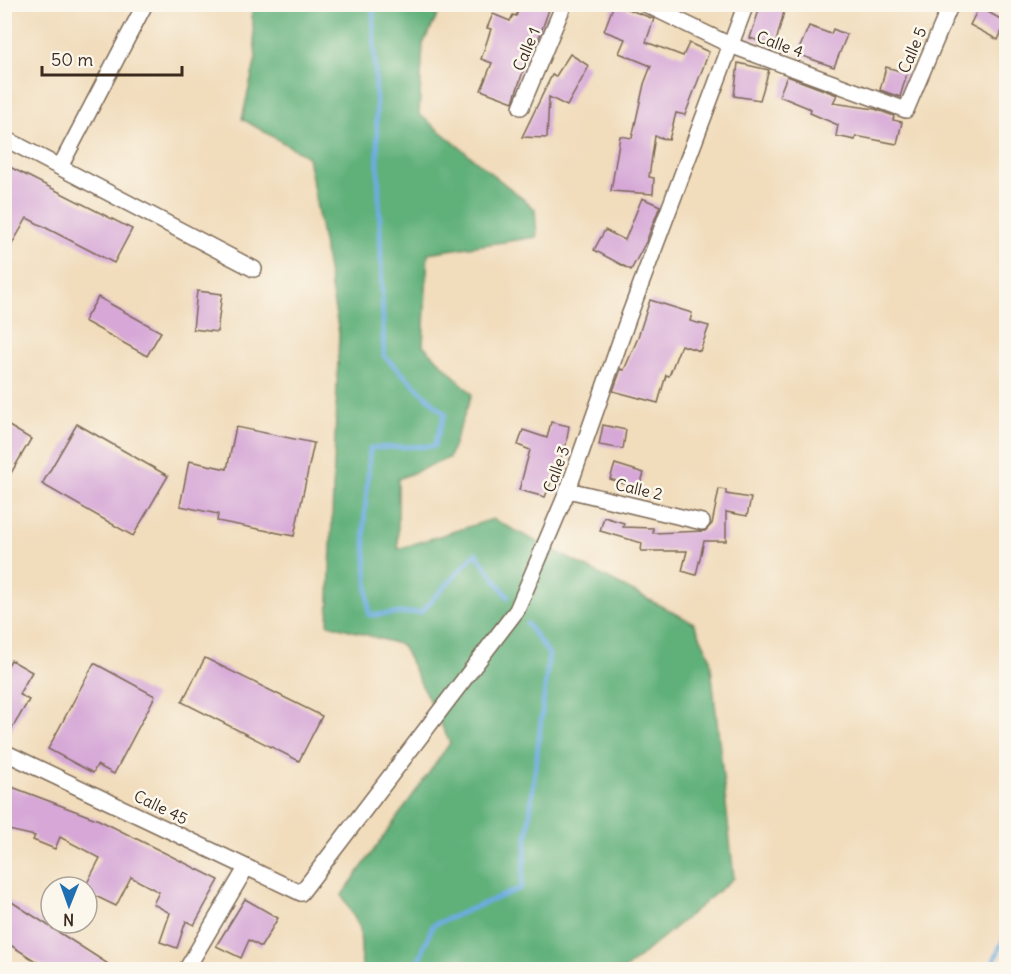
<svg xmlns="http://www.w3.org/2000/svg" width="1011" height="974" viewBox="0 0 1011 974" font-family="Delius,sans-serif">
  <style>
    .forest { fill: #61b07a; stroke: #4e6d4c; stroke-width: 1.5 }
    .lines { fill: none; stroke-linecap: round; stroke-linejoin: round }
    .stream { stroke: #6cacdf; stroke-width: 5 }
    .building { fill: #d6a7d7 }
    .street-casing { stroke: #7b6855; stroke-width: 18 }
    .street { stroke: #fff; stroke-width: 15 }
    .labels { text-anchor: middle; stroke-width: 5; stroke-linejoin: round; paint-order: stroke }
    .street-label { font-size: 16px; fill: #3b2a1e; stroke: #fbf7ec }
  </style>
  <rect width="100%" height="100%" fill="#fbf7ec"/>
  <filter id="ink" filterUnits="userSpaceOnUse"><feTurbulence type="fractalNoise" baseFrequency=".0167" numOctaves="2"/><feDisplacementMap in="SourceGraphic" scale="12" xChannelSelector="R" yChannelSelector="G"/><feConvolveMatrix kernelMatrix="1 2 1 2 8 2 1 2 1" color-interpolation-filters="sRGB"/></filter>
  <filter id="wash" filterUnits="userSpaceOnUse"><feTurbulence type="fractalNoise" baseFrequency=".008" numOctaves="4" result="noise"/><feDisplacementMap in="SourceGraphic" scale="24" xChannelSelector="R" yChannelSelector="G"/><feGaussianBlur stdDeviation="1.35" result="paint"/><feColorMatrix in="noise" values="0 0 0 0 0 0 0 0 0 0 0 0 0 0 0 0 0 1.4 0 .05"/><feComposite in="paint" operator="in"/></filter>
  <g filter="url(#wash)">
    <rect width="100%" height="100%" fill="#f1dcbb"/>
    <path class="forest" d="M 251,5 L 443,5 L 423,44 L 419,114 L 535,209 L 537,237 L 428,253 L 423,345 L 472,394 L 449,458 L 398,479 L 398,549 L 493,519 L 694,623 L 710,657 L 734,878 L 625,969 L 362,969 L 360,928 L 342,895 L 450,743 L 402,645 L 328,624 L 339,333 L 308,157 L 242,119 L 256,58 Z"/>
    <g class="lines">
      <g class="stream">
        <path d="M 373,4 L 384,356 L 445,414 L 434,446 L 370,448 L 364,525 L 369,615 L 421,612 L 476,553 L 508,597"/>
        <path d="M 415,970 L 433,925 L 521,888 L 549,654 L 527,624"/>
        <path d="M 990,970 L 1006,934"/>
      </g>
    </g>
    <g id="blocks">
      <g class="building">
        <path d="M 521,4 L 551,4 L 535,49 L 531,47 L 513,102 L 481,90 L 492,63 L 481,59 L 491,29 L 487,28 L 493,14 L 510,21 L 513,15 L 516,16 Z"/>
        <path d="M 614,4 L 654,19 L 646,42 L 683,56 L 689,43 L 709,52 L 685,115 L 676,113 L 669,140 L 655,136 L 649,177 L 654,178 L 653,194 L 611,191 L 620,136 L 632,138 L 644,84 L 651,66 L 619,53 L 625,39 L 604,31 Z"/>
        <path d="M 761,4 L 786,4 L 775,46 L 750,38 Z"/>
        <path d="M 979,7 L 1006,22 L 998,40 L 970,25 Z"/>
        <path d="M 809,26 L 831,34 L 833,29 L 847,35 L 834,67 L 797,54 Z"/>
        <path d="M 570,54 L 589,66 L 567,106 L 549,97 L 547,138 L 522,137 L 552,75 L 556,76 Z"/>
        <path d="M 738,63 L 769,70 L 760,100 L 734,96 Z"/>
        <path d="M 886,67 L 907,73 L 900,97 L 880,90 Z"/>
        <path d="M 787,76 L 837,95 L 833,103 L 875,109 L 894,116 L 893,120 L 902,122 L 897,144 L 856,136 L 855,140 L 836,136 L 838,125 L 810,113 L 811,109 L 779,96 Z"/>
        <path d="M 4,164 L 132,229 L 114,263 L 27,218 L 4,258 Z"/>
        <path d="M 642,198 L 660,206 L 646,242 L 631,270 L 594,250 L 605,230 L 625,240 Z"/>
        <path d="M 197,291 L 222,294 L 217,332 L 193,329 Z"/>
        <path d="M 98,297 L 161,332 L 147,356 L 84,321 Z"/>
        <path d="M 650,300 L 692,313 L 690,321 L 709,326 L 700,351 L 681,345 L 669,376 L 666,375 L 658,403 L 613,391 L 621,369 L 624,370 L 637,340 Z"/>
        <path d="M 551,422 L 569,426 L 566,445 L 545,497 L 519,490 L 530,450 L 518,445 L 523,430 L 547,438 Z"/>
        <path d="M 4,423 L 31,439 L 4,485 Z"/>
        <path d="M 77,424 L 168,476 L 133,536 L 42,484 Z"/>
        <path d="M 603,425 L 626,430 L 623,449 L 599,445 Z"/>
        <path d="M 236,427 L 314,443 L 294,536 L 217,521 L 218,514 L 180,506 L 189,461 L 227,469 Z"/>
        <path d="M 615,464 L 644,473 L 639,489 L 610,479 Z"/>
        <path d="M 719,489 L 726,490 L 726,494 L 751,498 L 747,516 L 726,512 L 726,541 L 704,541 L 696,575 L 682,571 L 687,551 L 641,551 L 642,543 L 600,531 L 604,517 L 624,523 L 623,527 L 653,528 L 653,533 L 705,531 L 712,524 Z"/>
        <path d="M 205,658 L 322,716 L 299,761 L 182,702 Z"/>
        <path d="M 11,660 L 32,672 L 19,694 L 29,700 L 4,742 L 4,672 Z"/>
        <path d="M 94,663 L 155,696 L 114,774 L 97,765 L 93,773 L 48,749 Z"/>
        <path d="M 4,784 L 99,820 L 219,880 L 194,925 L 186,921 L 177,948 L 160,942 L 170,913 L 153,904 L 159,892 L 131,877 L 116,906 L 87,892 L 85,887 L 100,858 L 60,837 L 55,849 L 33,840 L 35,836 L 4,829 Z"/>
        <path d="M 4,897 L 116,969 L 48,969 L 4,941 Z"/>
        <path d="M 245,899 L 278,918 L 261,947 L 249,940 L 241,958 L 216,946 Z"/>
      </g>
    </g>
  </g>
  <g filter="url(#ink)">
    <use href="#blocks" fill-opacity="0" stroke="#7b6855" stroke-width="1.5"/>
    <g class="lines">
      <defs>
        <g id="street">
          <path d="M 645,4 L 730,45 L 906,110 L 951,4"/>
          <path d="M 521,107 L 564,4"/>
          <path d="M 4,138 L 254,269"/>
          <path d="M 60,167 L 145,4"/>
          <path d="M 568,490 L 702,522"/>
          <path d="M 4,752 L 301,893 L 517,610 L 568,490 L 629,316 L 746,4"/>
          <path d="M 186,970 L 246,868"/>
        </g>
      </defs>
      <use href="#street" class="street-casing"/>
      <use href="#street" class="street"/>
    </g>
  </g>
  <g class="labels">
    <g class="street-label">
      <text transform="translate(780 44) rotate(20)" y="6">Calle 4</text>
      <text transform="translate(526 49) rotate(-67)" y="6">Calle 1</text>
      <text transform="translate(912 50) rotate(-67)" y="6">Calle 5</text>
      <text transform="translate(556 469) rotate(-70)" y="6">Calle 3</text>
      <text transform="translate(639 489) rotate(13)" y="6">Calle 2</text>
      <text transform="translate(161 807) rotate(26)" y="6">Calle 45</text>
    </g>
  </g>
  <rect width="1011" height="974" fill="none" stroke="#fbf7ec" stroke-width="24"/>
  <g transform="translate(69 905) rotate(181)"><circle r="28" fill="#fbf7ec" stroke="#aea59a" stroke-width="1.5"/>
  <path d="M0-4.5L10 22L0 15L-10 22Z" fill="#1f6fb2"/>
  <text y="-9" font-size="16" font-weight="bold" text-anchor="middle" fill="#3b2a1e">N</text>
  </g>
  <path d="M42 66v9h140v-9" fill="none" stroke="#3b2a1e" stroke-width="3"/>
  <text x="51" y="66" font-size="18" fill="#3b2a1e" stroke="#fbf7ec" stroke-width="4.5" paint-order="stroke">50 m</text>
</svg>
